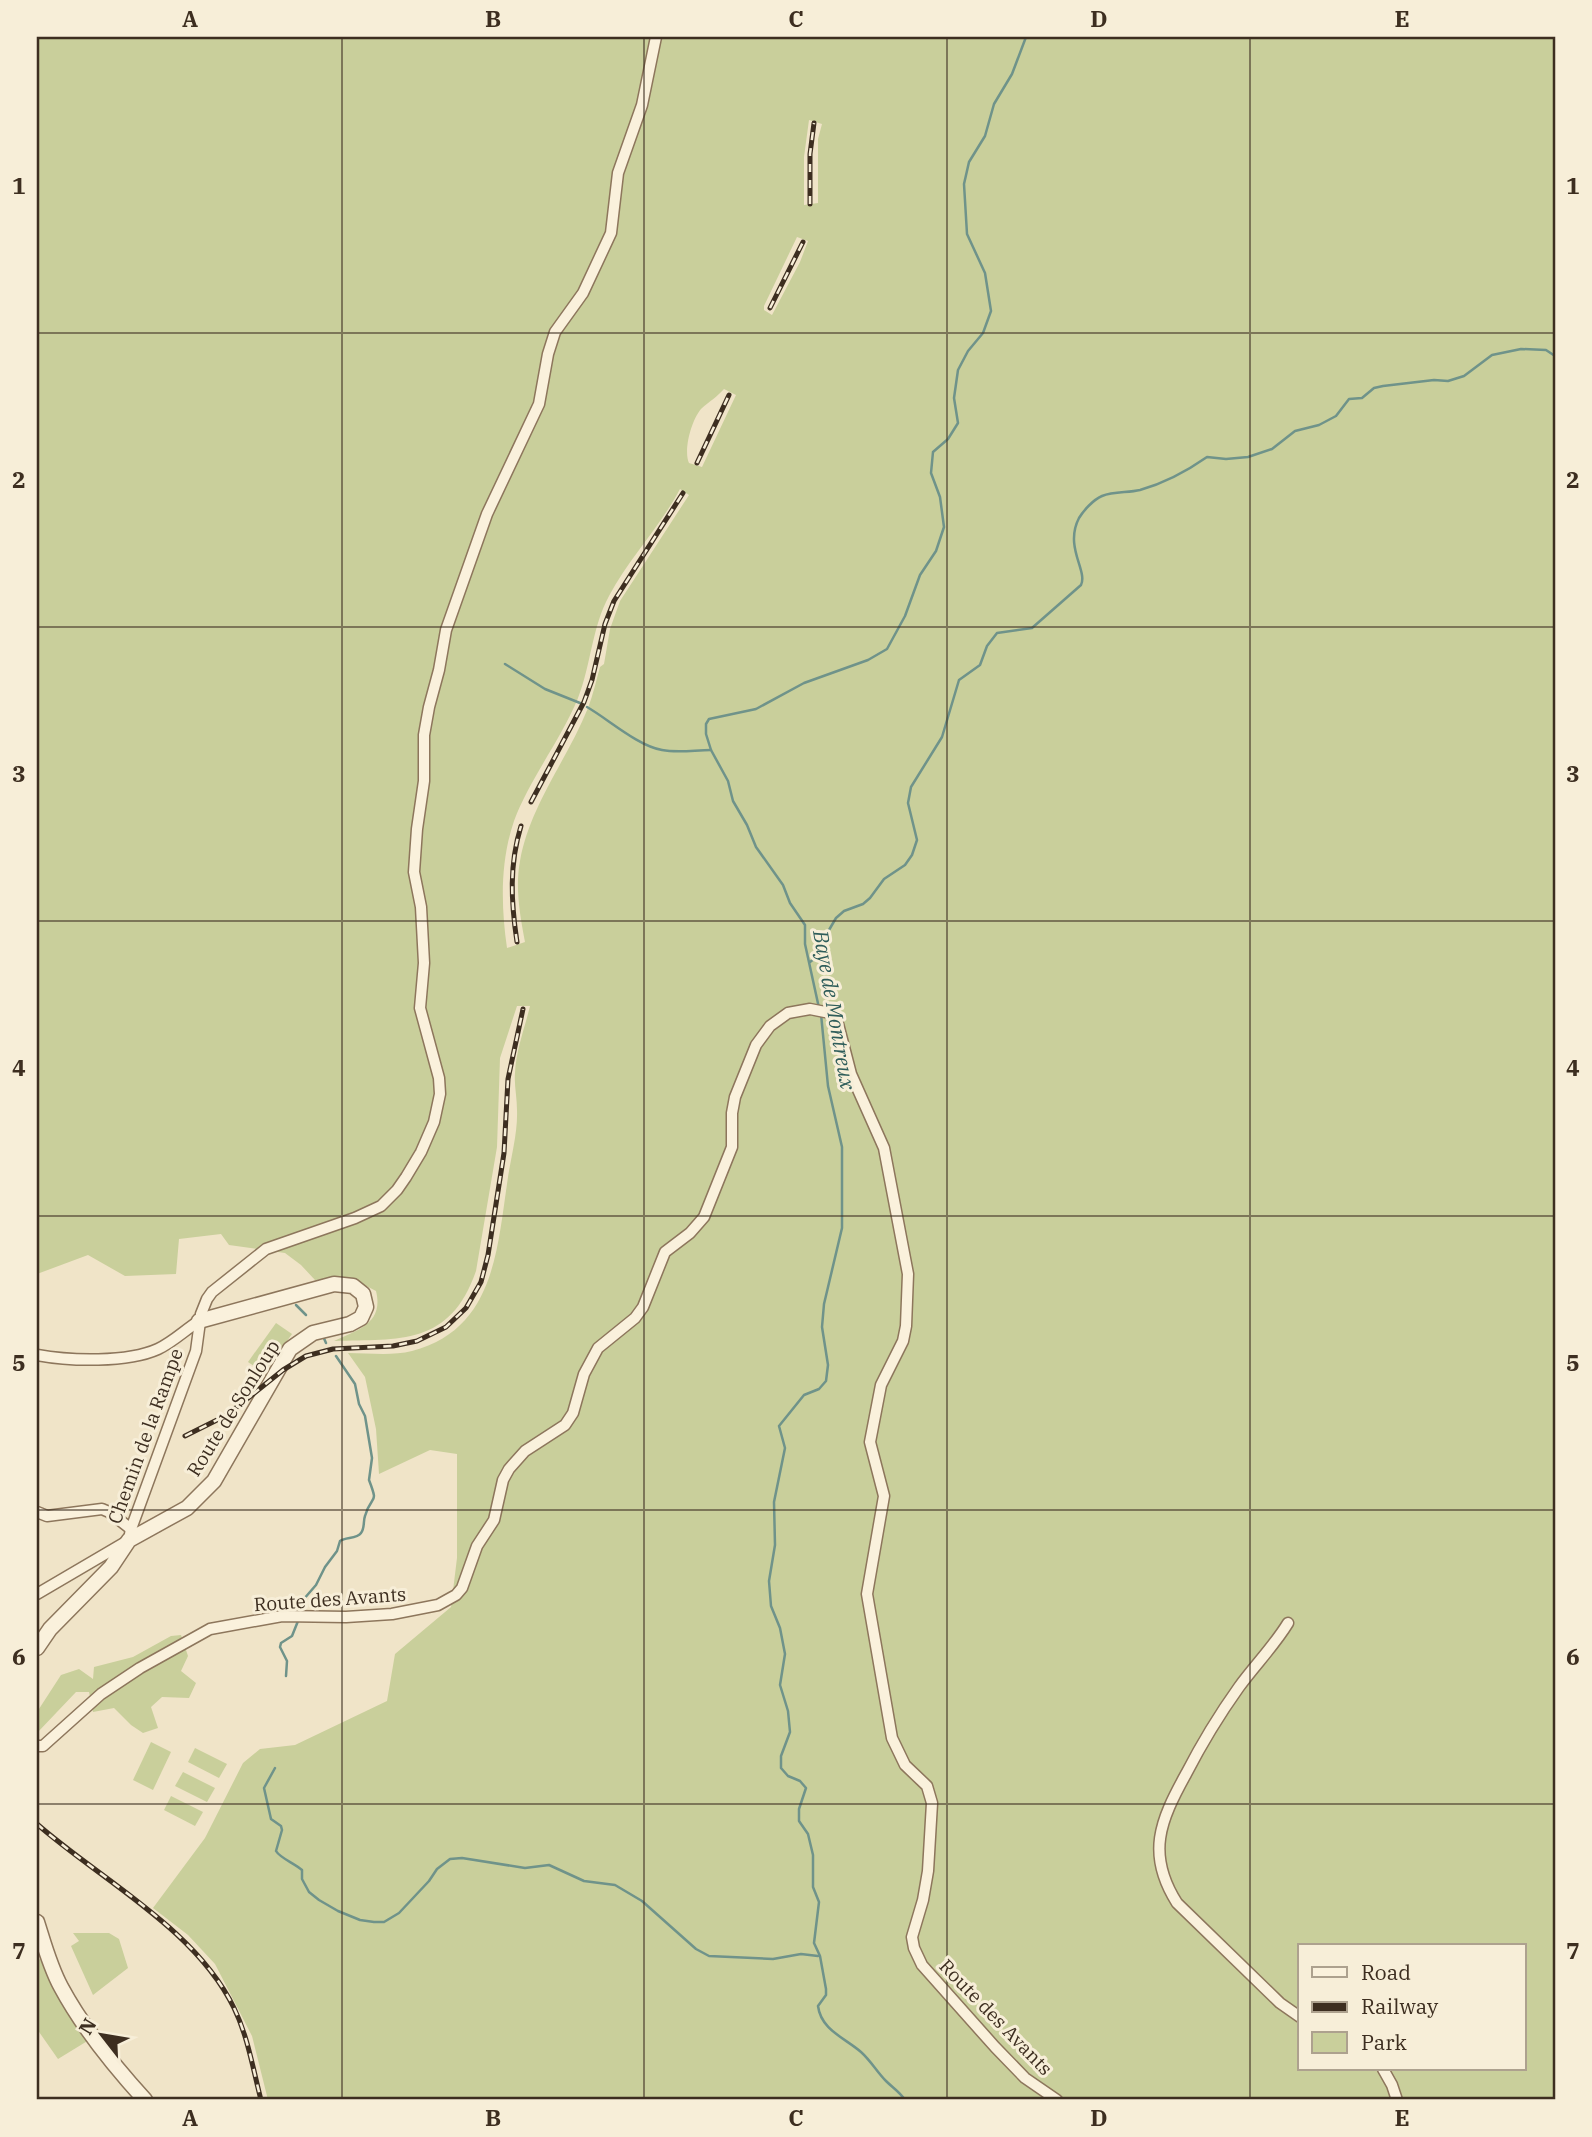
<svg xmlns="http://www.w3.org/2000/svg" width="1592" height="2137" viewBox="0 0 1592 2137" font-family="'IBM Plex Serif',serif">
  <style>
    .green { fill: #c9cf9b; fill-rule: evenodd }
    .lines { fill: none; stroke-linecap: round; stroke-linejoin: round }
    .stream { stroke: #6f938a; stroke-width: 2.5 }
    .minor-casing { stroke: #8d765c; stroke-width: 13 }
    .tertiary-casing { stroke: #8d765c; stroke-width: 17 }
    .minor { stroke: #faf1dc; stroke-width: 10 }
    .tertiary { stroke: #faf1dc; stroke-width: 14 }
    .rail-casing { stroke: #3d2e20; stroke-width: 5 }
    .rail { stroke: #f7eed8; stroke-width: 2.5; stroke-dasharray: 8; stroke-linecap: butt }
    .grid { fill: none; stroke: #3d2e20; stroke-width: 2; stroke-opacity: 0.55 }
    .labels { text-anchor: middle; stroke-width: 6; stroke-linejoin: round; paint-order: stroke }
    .street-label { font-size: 19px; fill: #3d2e20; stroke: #f7eed8 }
    .water-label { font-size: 21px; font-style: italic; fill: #2f5d5a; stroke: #f7eed8 }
    .neatline { fill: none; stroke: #3d2e20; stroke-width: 2.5 }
    .grid-label { font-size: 23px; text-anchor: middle; font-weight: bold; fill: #3d2e20 }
  </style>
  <rect width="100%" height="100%" fill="#f0e4c8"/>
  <g class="green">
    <path d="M 37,37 L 1555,37 L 1555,2100 L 268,2100 L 252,2036 L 215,1964 L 188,1935 L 153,1908 L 205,1838 L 243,1763 L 260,1749 L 295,1745 L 387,1701 L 395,1654 L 451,1607 L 457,1558 L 457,1454 L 430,1450 L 379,1474 L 376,1429 L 365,1377 L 348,1353 C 369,1353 392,1356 412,1351 C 493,1330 497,1252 507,1184 C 510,1160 518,1134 517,1110 C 517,1097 514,1085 515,1073 C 516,1050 525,1027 530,1006 L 517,1006 L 500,1058 L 497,1147 L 476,1271 C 450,1346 400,1339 334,1341 C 358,1330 384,1323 376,1291 L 351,1278 L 315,1280 L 301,1265 L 285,1253 L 229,1245 L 221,1234 L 179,1239 L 176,1274 L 125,1276 L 88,1255 L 37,1274 ZM 809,120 L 822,124 L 818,139 L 818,203 L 804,205 L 804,157 ZM 797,237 L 808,241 L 800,262 L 772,315 L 764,310 L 764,306 ZM 724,389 L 736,395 L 702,467 L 689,463 C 683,450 692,418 702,408 C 710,401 717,397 724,389 ZM 680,489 L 689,495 L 620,601 L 610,629 L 604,664 L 600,667 C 596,681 593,695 588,708 C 567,760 530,805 520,861 C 515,888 520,915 525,942 L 507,948 C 501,906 500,862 514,821 C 530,778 561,740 578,698 C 591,665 592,627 609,596 C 629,558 660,527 680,489 ZM 1300,1946 L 1524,1946 L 1524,2069 L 1300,2069 Z"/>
    <path d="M 276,1323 L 292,1334 L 264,1373 L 248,1362 Z"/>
    <path d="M 181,1635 L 188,1656 L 181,1671 L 196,1683 L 189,1698 L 162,1697 L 151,1707 L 158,1728 L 143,1733 L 131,1725 L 114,1708 L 93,1712 L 89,1692 L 76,1692 L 37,1733 L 37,1712 L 61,1675 L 79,1669 L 93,1679 L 94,1667 L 133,1657 L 171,1636 Z"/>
    <path d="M 151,1742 L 171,1752 L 153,1790 L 133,1780 Z"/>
    <path d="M 195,1748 L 227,1764 L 219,1778 L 188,1762 Z"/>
    <path d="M 183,1772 L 215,1788 L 207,1802 L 175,1786 Z"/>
    <path d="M 171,1796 L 203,1812 L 195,1826 L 164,1810 Z"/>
    <path d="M 73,1933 L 109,1933 L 119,1939 L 128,1968 L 93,1995 L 71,1946 L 79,1941 Z"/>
    <path d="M 40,1959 L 64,2006 L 89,2040 L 58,2059 L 37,2029 L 37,1961 Z"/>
  </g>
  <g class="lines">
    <g class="stream">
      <path d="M 505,664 L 545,689 L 580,703"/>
      <path d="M 587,707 C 608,719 638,746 662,750 C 678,753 695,750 711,750"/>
      <path d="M 810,962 L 824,951 L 829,930 L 836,918 L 844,911 L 863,904 L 870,898 L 884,879 L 905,865 L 912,855 L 917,840 L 908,803 L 911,787 L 942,737 L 959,680 L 980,665 L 987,646 L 997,633 L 1032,628 L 1081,585 C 1088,571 1064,547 1079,518 C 1084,510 1093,500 1102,496 C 1114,491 1128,493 1140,490 C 1165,483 1187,471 1207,457 L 1226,459 L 1248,457 L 1272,449 L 1295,431 L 1319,425 L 1336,416 L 1349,399 L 1362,398 L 1374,388 L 1383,386 L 1434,380 L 1448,381 L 1464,376 L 1492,355 L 1521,349 L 1546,350 L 1555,356"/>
      <path d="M 819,1008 L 805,944 L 805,925 L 790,903 L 783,885 L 756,847 L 747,825 L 733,801 L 728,781 L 711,750 L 706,734 L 706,724 L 709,719 L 756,709 L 804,683 L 868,660 L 887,649 L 905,616 L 920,575 L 936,551 L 944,527 L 940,497 L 931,473 L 933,452 L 948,439 L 958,423 L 954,398 L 958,370 L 968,351 L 983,333 L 991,311 L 985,273 L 967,234 L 964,184 L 969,162 L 985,136 L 994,104 L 1012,74 L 1026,37"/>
      <path d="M 821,1014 L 828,1086 L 842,1147 L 842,1228 L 824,1304 L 822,1327 L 828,1365 L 826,1381 L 819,1389 L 804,1395 L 779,1426 L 785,1448 L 774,1502 L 775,1545 L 769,1581 L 771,1606 L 780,1628 L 785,1654 L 780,1685 L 788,1711 L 790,1732 L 781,1756 L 781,1768 L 788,1776 L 800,1781 L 806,1788 L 799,1809 L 799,1821 L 808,1834 L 813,1855 L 813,1887 L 819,1902 L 814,1943 L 820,1956 L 826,1989 L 826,1995 L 818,2006 C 821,2030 845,2038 861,2052 C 871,2061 877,2072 886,2081 C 893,2088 900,2092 905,2100"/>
      <path d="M 296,1305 L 306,1315"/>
      <path d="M 323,1336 L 326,1343"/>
      <path d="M 300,1611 L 303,1600 L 316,1585 L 325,1567 L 337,1551 L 340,1541 C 346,1537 357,1539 361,1533 C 365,1528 363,1521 365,1516 C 372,1493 379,1506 369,1480 L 372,1458 L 365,1416 L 359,1404 L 355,1384 L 336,1356"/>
      <path d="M 286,1676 L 287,1661 L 280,1647 L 281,1643 L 292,1636 L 298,1621"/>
      <path d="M 275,1768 L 264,1788 L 271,1819 L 281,1826 L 282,1830 L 276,1851 C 280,1858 294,1863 302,1870 L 302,1879 L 309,1892 L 319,1900 L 338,1911 L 360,1920 L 374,1922 L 384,1922 L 399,1913 L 429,1881 L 437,1869 L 450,1859 L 462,1858 L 525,1868 L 549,1865 L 584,1881 L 615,1885 L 642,1901 L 696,1949 L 709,1956 L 773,1959 L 801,1954 L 818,1956"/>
    </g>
    <defs>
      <g id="minor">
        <path d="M 37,1355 C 70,1361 127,1363 158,1349 C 173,1342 185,1330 199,1321"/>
        <path d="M 37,1512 L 47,1516 L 102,1509 L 109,1512 L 131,1529"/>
        <path d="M 37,1594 L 129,1540 L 131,1529 L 196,1351 L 201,1314 L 207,1299 L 212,1292 L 266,1249 L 355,1218 L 381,1206 L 397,1190 L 406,1177 L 421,1152 L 434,1122 L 440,1094 L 439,1078 L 420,1008 L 424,963 L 421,907 L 414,872 L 417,829 L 424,781 L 424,735 L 429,707 L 439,670 L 446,630 L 487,514 L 539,404 L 548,354 L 555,332 L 583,293 L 611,233 L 618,173 L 642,105 L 656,37"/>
        <path d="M 1288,1623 C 1274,1646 1255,1665 1239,1687 C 1219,1715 1202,1743 1186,1774 C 1160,1821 1146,1854 1177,1903 L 1280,2003 L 1300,2017"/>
        <path d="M 37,1746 L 43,1746 L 101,1694 L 140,1668 L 210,1629 L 282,1616 L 346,1617 L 392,1614 L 438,1605 L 456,1595 L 462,1588 L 477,1546 L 494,1520 L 503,1480 L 509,1469 L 525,1451 L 565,1425 L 573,1413 L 584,1374 L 598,1348 L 635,1318 L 643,1307 L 665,1252 L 690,1233 L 704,1217 L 732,1147 L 732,1113 L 735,1097 L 756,1045 L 770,1026 L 788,1013 L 810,1009 L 830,1013 L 838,1024 L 851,1074 L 884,1148 L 908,1274 L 906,1326 L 903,1341 L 881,1385 L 870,1442 L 884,1496 L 867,1594 L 892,1738 L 905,1765 L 927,1786 L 932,1803 L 928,1871 L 923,1900 L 912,1937 L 914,1948 L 922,1965 L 995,2047 L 1025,2078 L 1057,2100"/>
        <path d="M 1383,2069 L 1392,2085 L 1397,2100"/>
      </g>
      <g id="tertiary">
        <path d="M 37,1648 L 50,1629 L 111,1567 L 129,1540 L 187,1508 L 214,1481 L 290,1349 L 313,1333 L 350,1324 L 361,1318 L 366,1307 L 363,1294 L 353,1286 L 334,1284 L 199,1321"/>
        <path d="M 37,1922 C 44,1944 50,1967 61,1987 C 83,2028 114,2066 145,2100"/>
      </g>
    </defs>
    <use href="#minor" class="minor-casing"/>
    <use href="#tertiary" class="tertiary-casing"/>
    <use href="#minor" class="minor"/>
    <use href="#tertiary" class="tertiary"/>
    <defs>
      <g id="rail">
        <path d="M 810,204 L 810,154 L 814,123"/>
        <path d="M 770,308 L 803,242"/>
        <path d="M 697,463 L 729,395"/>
        <path d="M 531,802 L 584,702 L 592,680 L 605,624 L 614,601 L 683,493"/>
        <path d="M 517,942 C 511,902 509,865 521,826"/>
        <path d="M 185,1436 L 227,1415 L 283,1370 L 306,1356 L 333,1349 L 393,1346 L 417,1341 L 446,1327 L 466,1308 L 481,1282 L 488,1255 L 504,1153 L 508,1079 L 523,1009"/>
        <path d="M 37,1824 C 101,1880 196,1929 234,2008 C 248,2037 253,2069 261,2100"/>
      </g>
    </defs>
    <use href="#rail" class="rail-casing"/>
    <use href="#rail" class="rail"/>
  </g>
  <path class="grid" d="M 342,37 L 342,2100M 644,37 L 644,2100M 947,37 L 947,2100M 1250,37 L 1250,2100M 37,333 L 1555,333M 37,627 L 1555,627M 37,921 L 1555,921M 37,1216 L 1555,1216M 37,1510 L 1555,1510M 37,1804 L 1555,1804"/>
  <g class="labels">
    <g class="street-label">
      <text transform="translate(233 1408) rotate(-58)" y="7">Route de Sonloup</text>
      <text transform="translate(145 1436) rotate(-70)" y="7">Chemin de la Rampe</text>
      <text transform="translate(330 1599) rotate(-4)" y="7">Route des Avants</text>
      <text transform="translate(996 2017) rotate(46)" y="7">Route des Avants</text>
    </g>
    <g class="water-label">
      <text transform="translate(834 1010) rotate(80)" y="7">Baye de Montreux</text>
    </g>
  </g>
  <rect width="1592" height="2137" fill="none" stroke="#f7eed8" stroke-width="77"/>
  <rect x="1298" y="1944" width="228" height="126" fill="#f7eed8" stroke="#ada18e" stroke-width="2"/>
  <rect x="1312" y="1967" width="35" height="10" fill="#faf1dc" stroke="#ada18e" stroke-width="2"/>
  <text x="1361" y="1980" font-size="21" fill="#3d2e20">Road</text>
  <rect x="1312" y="2002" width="35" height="10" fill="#3d2e20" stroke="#ada18e" stroke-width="2"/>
  <text x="1361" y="2014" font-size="21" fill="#3d2e20">Railway</text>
  <rect x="1312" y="2032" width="35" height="21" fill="#c9cf9b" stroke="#ada18e" stroke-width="2"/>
  <text x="1361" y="2050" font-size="21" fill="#3d2e20">Park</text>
  <g transform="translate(102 2035) rotate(301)" stroke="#f7eed8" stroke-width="5" paint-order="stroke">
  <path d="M0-5L12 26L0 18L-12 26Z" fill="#3d2e20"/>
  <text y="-10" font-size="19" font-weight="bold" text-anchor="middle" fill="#3d2e20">N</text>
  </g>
  <rect x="38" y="38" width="1516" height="2060" class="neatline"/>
  <g class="grid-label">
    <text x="190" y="27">A</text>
    <text x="493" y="27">B</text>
    <text x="796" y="27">C</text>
    <text x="1099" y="27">D</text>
    <text x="1402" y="27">E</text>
    <text x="19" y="194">1</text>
    <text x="1573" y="194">1</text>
    <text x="19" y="488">2</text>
    <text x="1573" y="488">2</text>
    <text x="19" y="782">3</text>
    <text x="1573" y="782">3</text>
    <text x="19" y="1076">4</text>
    <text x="1573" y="1076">4</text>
    <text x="19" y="1371">5</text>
    <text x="1573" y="1371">5</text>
    <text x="19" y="1665">6</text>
    <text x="1573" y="1665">6</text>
    <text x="19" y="1959">7</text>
    <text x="1573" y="1959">7</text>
    <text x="190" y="2126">A</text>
    <text x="493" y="2126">B</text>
    <text x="796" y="2126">C</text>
    <text x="1099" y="2126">D</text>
    <text x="1402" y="2126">E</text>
  </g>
</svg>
